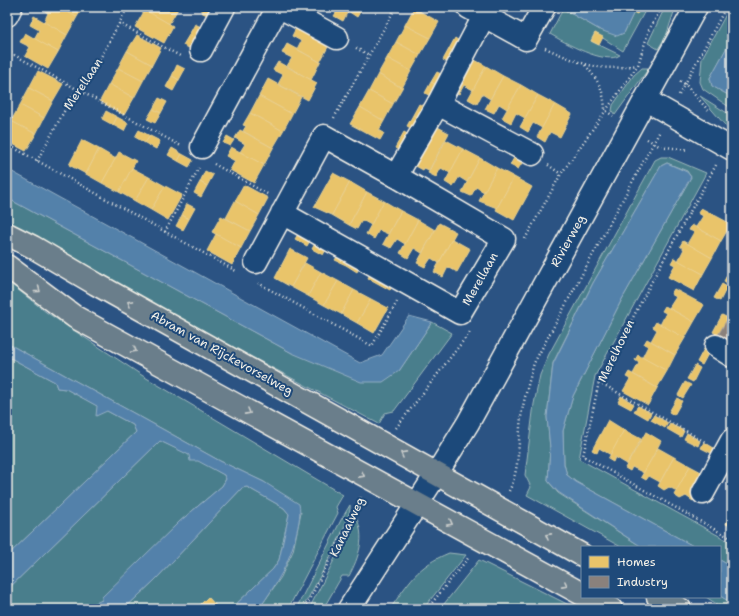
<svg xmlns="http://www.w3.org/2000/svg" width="739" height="616" viewBox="0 0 739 616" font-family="'Shantell Sans',sans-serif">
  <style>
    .green { fill: #487e8c; stroke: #9eb8ba }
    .water { fill: #5381aa; stroke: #93aec3 }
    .homes { fill: #e9c46a; stroke: #ecd290 }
    .industry { fill: #8a817c; stroke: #aaa39c }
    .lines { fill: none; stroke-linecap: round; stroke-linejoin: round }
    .minor-casing { stroke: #f4f1e8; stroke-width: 25 }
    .tertiary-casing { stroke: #f4f1e8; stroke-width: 25 }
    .secondary-casing { stroke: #f4f1e8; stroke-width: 25 }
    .primary-casing { stroke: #f4f1e8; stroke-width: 25 }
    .path { stroke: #f4f1e8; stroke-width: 2.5; stroke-dasharray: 1 3; stroke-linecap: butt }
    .minor { stroke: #1f4a7a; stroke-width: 22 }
    .tertiary { stroke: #1f4a7a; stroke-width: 22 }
    .secondary { stroke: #1f4a7a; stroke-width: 22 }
    .primary { stroke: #6b7e8b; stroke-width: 22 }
    .oneway { stroke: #cbcecc }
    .labels { text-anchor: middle; stroke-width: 4; stroke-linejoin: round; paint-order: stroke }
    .street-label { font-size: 12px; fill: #f4f1e8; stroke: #1f4a7a }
  </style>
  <rect width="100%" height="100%" fill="#2b5383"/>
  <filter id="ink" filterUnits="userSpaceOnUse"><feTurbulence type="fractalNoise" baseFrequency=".025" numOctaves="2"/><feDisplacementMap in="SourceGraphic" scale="8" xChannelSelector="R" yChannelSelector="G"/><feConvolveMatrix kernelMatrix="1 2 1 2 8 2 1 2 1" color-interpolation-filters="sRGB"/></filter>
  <g filter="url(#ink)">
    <g class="green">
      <path d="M 641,7 L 646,9 L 623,51 L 595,33 L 591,41 L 620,55 C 605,66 564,42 550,34 L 563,9 L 600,30 L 624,33 L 634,12 Z"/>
      <path d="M 665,7 L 675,9 L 666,36 L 658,49 L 648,43 Z"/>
      <path d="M 730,7 L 732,7 L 732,38 L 710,78 L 712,86 L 732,97 L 732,109 L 703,89 L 700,82 L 702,58 Z"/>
      <path d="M 642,68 L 649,68 L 615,115 L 612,111 L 613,105 L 634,75 Z"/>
      <path d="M 700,96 L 732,116 L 731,132 Z"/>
      <path d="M 661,157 L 668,157 L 706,173 L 595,376 L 579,459 L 732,543 L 732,567 L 720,560 L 720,547 L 695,547 L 576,482 L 567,475 L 564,464 L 563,431 L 573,396 L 621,301 L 691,177 L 687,171 L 667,163 L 661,166 L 593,283 L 553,363 L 547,417 L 550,448 L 548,481 L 558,493 L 642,547 L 621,547 L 527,495 L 531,487 L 525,475 L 534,404 L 540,375 L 549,354 L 655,160 Z"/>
      <path d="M 7,198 L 292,353 L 399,371 L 432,322 L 452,333 L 394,411 L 385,413 L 379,424 L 100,277 L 7,226 Z"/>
      <path d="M 7,281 L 46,312 L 143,376 L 343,495 L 336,507 L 338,513 L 288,609 L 259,609 L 281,577 L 293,551 L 301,512 L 264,482 L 220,461 L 7,343 Z"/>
      <path d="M 7,356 L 55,382 L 57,388 L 66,389 L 133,425 L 136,432 L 7,556 Z"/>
      <path d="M 160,441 L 190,455 L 224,475 L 226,479 L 222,486 L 179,522 L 102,600 L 88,609 L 7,609 L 7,590 Z"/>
      <path d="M 247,487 L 284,508 L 289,514 L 279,560 L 273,569 L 231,609 L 218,609 L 208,597 L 196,609 L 124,609 L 155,580 L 242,488 Z"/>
      <path d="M 350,505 C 353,519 311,593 302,609 L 296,609 L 341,520 Z"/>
      <path d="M 356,517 C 366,537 359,557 349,576 L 342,576 L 323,609 L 309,609 Z"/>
      <path d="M 449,553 L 466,555 L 423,609 L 390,609 C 409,582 417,566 449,553 Z"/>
      <path d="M 479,560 L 577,609 L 440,609 Z"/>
      <path d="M 720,596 L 732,603 L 732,609 L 724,609 L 706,597 Z"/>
    </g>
    <g class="water">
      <path d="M 565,7 L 624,7 L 634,12 L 624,33 L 617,36 L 600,30 L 563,9 Z"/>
      <path d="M 732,38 L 732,97 L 712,86 L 710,78 Z"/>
      <path d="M 667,163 L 687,172 L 691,177 L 621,301 L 573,396 L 563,431 L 564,464 L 567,475 L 576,482 L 695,547 L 642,547 L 558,492 L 548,481 L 550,448 L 547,417 L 553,364 L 593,283 L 661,166 Z"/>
      <path d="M 7,169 L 360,363 L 382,355 L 409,316 L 432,322 L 399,371 L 383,382 L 361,382 L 292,353 L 7,198 Z"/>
      <path d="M 7,343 L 220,461 L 264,482 L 299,504 C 301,513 299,522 297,531 C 290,563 277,583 259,609 L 231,609 L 273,569 L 279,560 L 289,514 L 284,508 L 247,487 L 242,488 L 155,580 L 124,609 L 88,609 L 93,604 L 102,600 L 102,597 L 179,522 L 222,486 L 226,479 L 224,475 L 198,461 L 190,461 L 189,455 L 160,441 L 7,590 L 7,556 L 136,432 L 133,425 L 107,411 L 96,416 L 97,406 L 66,389 L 57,388 L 55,382 L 7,356 Z"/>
      <path d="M 720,560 L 732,567 L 732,603 L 720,596 Z"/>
    </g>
    <g class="homes">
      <path d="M 39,7 L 58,7 L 77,17 L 67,35 L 44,22 L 48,13 Z"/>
      <path d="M 58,7 L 83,7 L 77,17 Z"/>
      <path d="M 147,7 L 179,7 L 169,24 L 145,10 Z"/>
      <path d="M 204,7 L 214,7 L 209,16 L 201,12 Z"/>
      <path d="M 318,7 L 328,7 L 326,12 Z"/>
      <path d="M 340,7 L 363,7 L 357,17 L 348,11 L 343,21 L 334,16 Z"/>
      <path d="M 624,7 L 641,7 L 637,14 Z"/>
      <path d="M 414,8 L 439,22 L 430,38 L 405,25 Z"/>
      <path d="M 145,10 L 173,26 L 164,43 L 135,27 Z"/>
      <path d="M 34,16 L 67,35 L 58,52 L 34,39 L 39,30 L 30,25 Z"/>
      <path d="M 195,24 L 203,28 L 197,39 L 189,35 Z"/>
      <path d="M 405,25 L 430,38 L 420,55 L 396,42 Z"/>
      <path d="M 296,28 L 329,45 L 320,62 L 297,49 L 301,41 L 292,36 Z"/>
      <path d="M 25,33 L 58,52 L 48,69 L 25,56 L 30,47 L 20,42 Z"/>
      <path d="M 595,33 L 603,37 L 599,45 L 591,41 Z"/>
      <path d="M 137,35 L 161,48 L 152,65 L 127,51 Z"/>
      <path d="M 189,35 L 197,39 L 191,49 L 183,45 Z"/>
      <path d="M 455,38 L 462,43 L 456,53 L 449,49 Z"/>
      <path d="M 396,42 L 420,55 L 411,71 L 387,58 Z"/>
      <path d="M 287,44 L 320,62 L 311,80 L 287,66 L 292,58 L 282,53 Z"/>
      <path d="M 449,49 L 456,53 L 451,64 L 443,60 Z"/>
      <path d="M 127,51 L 152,65 L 143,81 L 118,68 Z"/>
      <path d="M 469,57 L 486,66 L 473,90 L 464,85 L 459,94 L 452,90 Z"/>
      <path d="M 387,58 L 411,71 L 402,88 L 378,74 Z"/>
      <path d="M 278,62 L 317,83 L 308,100 L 278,84 L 283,75 L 273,70 Z"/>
      <path d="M 177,65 L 185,69 L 179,80 L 172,76 Z"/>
      <path d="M 486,66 L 503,76 L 490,99 L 482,94 L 477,104 L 468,99 Z"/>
      <path d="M 118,68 L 143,81 L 134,98 L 109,84 Z"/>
      <path d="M 38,71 L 63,84 L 53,101 L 29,88 Z"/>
      <path d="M 437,72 L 445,76 L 438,86 L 431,82 Z"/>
      <path d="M 378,74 L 402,88 L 393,104 L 369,91 Z"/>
      <path d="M 172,76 L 179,80 L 173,91 L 166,87 Z"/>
      <path d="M 503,76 L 521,85 L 507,109 L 499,104 L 494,113 L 485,109 Z"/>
      <path d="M 268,79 L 301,97 L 292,114 L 259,96 Z"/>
      <path d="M 431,82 L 438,86 L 432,97 L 425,93 Z"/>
      <path d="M 109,84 L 134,98 L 124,115 L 100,101 Z"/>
      <path d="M 521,85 L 538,95 L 525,118 L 516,113 L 511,123 L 502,118 Z"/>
      <path d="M 29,88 L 53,101 L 44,118 L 20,105 Z"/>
      <path d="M 369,91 L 393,104 L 384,121 L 360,107 Z"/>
      <path d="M 538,95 L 555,104 L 542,128 L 533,123 L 528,132 L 520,127 Z"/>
      <path d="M 259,96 L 292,114 L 283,131 L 250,113 Z"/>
      <path d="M 159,98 L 167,102 L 161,113 L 153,109 Z"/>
      <path d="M 419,104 L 427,108 L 420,119 L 413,115 Z"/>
      <path d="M 555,104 L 572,114 L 560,137 L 550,132 L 545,142 L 537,137 Z"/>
      <path d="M 20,105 L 44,118 L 36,134 L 11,121 Z"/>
      <path d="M 360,107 L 384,121 L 379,130 L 384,133 L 380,140 L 350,124 Z"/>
      <path d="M 153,109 L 161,113 L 155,123 L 147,119 Z"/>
      <path d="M 106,111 L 117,117 L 113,125 L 102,119 Z"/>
      <path d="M 250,113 L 283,131 L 273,148 L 243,131 L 246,126 L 243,125 Z"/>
      <path d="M 413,115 L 420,119 L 414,130 L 407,126 Z"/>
      <path d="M 117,117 L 128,123 L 124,131 L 113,125 Z"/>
      <path d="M 11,121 L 36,134 L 26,151 L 7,141 L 7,128 Z"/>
      <path d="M 432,124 L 449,133 L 429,170 L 424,168 L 423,170 L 412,164 Z"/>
      <path d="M 139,130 L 150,136 L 145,143 L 135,137 Z"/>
      <path d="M 240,130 L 273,148 L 264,165 L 240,152 L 245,144 L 235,138 Z"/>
      <path d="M 404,132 L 411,136 L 402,153 L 395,148 Z"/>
      <path d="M 150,136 L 160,141 L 156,149 L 145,143 Z"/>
      <path d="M 227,136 L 234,140 L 230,146 L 223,143 Z"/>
      <path d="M 82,140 L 99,149 L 86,174 L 69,165 Z"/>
      <path d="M 446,140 L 463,149 L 450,173 L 441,168 L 436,177 L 428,173 Z"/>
      <path d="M 231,147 L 264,165 L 254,183 L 230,170 L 235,161 L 226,156 Z"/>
      <path d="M 172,148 L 182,154 L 178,161 L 168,155 Z"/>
      <path d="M 99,149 L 116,159 L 102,183 L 86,174 Z"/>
      <path d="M 463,149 L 480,158 L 467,182 L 459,177 L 453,187 L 445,182 Z"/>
      <path d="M 119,152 L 136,161 L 119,192 L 102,183 Z"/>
      <path d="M 182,154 L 193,160 L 189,167 L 178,161 Z"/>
      <path d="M 480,158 L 497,168 L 484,192 L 476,187 L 471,196 L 462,192 Z"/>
      <path d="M 514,158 L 522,163 L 518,169 L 510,165 Z"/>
      <path d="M 132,168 L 149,177 L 135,201 L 119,192 Z"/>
      <path d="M 497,168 L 514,177 L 497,208 L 479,201 Z"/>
      <path d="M 205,171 L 213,175 L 207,186 L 200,182 Z"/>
      <path d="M 333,173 L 350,182 L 332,215 L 314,207 Z"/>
      <path d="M 149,177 L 165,186 L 151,210 L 135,201 Z"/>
      <path d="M 514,177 L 532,187 L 514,220 L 496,210 Z"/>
      <path d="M 200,182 L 207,186 L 201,197 L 194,193 Z"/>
      <path d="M 350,182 L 367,192 L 349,225 L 332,215 Z"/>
      <path d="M 244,185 L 268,198 L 259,215 L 235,201 Z"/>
      <path d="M 165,186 L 182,195 L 168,220 L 151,210 Z"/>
      <path d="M 367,192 L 384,201 L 371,225 L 362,220 L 357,229 L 349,225 Z"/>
      <path d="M 235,201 L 259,215 L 250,231 L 226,218 Z"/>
      <path d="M 384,201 L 401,211 L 388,234 L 379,230 L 374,239 L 366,234 Z"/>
      <path d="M 187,204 L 195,208 L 189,219 L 182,215 Z"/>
      <path d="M 701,208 L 731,224 L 721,241 L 696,227 L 703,216 L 698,213 Z"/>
      <path d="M 401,211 L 418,220 L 405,244 L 397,239 L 391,248 L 383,244 Z"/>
      <path d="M 182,215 L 189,219 L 183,230 L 176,226 Z"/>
      <path d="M 221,216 L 250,231 L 241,248 L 212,232 Z"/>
      <path d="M 418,220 L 435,230 L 422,253 L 414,248 L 408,258 L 400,253 Z"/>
      <path d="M 439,223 L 456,232 L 439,263 L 431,258 L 425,267 L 417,263 Z"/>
      <path d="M 692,225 L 721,241 L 712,258 L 687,244 L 694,232 L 689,230 Z"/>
      <path d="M 300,231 L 312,237 L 307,246 L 295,239 Z"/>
      <path d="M 216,234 L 241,248 L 232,265 L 207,251 Z"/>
      <path d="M 452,239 L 470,249 L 457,272 L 448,267 L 443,277 L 434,272 Z"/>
      <path d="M 317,240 L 328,246 L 323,255 L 312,249 Z"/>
      <path d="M 683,241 L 712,258 L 703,274 L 678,261 L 684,249 L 680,246 Z"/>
      <path d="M 290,249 L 307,258 L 291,287 L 275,278 Z"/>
      <path d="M 340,252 L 350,258 L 346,265 L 335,260 Z"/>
      <path d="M 350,258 L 361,264 L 357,272 L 346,265 Z"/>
      <path d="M 674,258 L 703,274 L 694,291 L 668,277 L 675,265 L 671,263 Z"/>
      <path d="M 305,263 L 321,272 L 308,296 L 291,287 Z"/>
      <path d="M 731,268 L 732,278 L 729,284 L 724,281 Z"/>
      <path d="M 372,270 L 383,276 L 379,284 L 368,278 Z"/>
      <path d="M 321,272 L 338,281 L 324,305 L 308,296 Z"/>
      <path d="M 383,276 L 394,282 L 390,290 L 379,284 Z"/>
      <path d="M 338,281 L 354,290 L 341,314 L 324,305 Z"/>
      <path d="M 722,284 L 727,287 L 720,301 L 714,298 Z"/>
      <path d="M 674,289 L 704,305 L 694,322 L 669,308 L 676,297 L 671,294 Z"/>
      <path d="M 354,290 L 371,299 L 357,323 L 341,314 Z"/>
      <path d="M 371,299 L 388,308 L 374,333 L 357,323 Z"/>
      <path d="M 665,306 L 694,322 L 685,338 L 660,325 L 666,313 L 662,311 Z"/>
      <path d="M 722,315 L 728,318 L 718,335 L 713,332 Z"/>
      <path d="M 656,322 L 685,338 L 675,355 L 651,341 L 657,330 L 653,327 Z"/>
      <path d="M 647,339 L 675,355 L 667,371 L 642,358 L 648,346 L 644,344 Z"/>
      <path d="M 704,349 L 709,352 L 702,365 L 697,362 Z"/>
      <path d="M 638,355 L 667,371 L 657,388 L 633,374 L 639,363 L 635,360 Z"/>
      <path d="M 695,365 L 700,368 L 693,382 L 687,379 Z"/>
      <path d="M 629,372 L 657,388 L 648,405 L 623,391 L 630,379 L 626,377 Z"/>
      <path d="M 685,382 L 691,385 L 683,398 L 678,395 Z"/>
      <path d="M 621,396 L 634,404 L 631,409 L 618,402 Z"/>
      <path d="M 677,398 L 682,401 L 674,415 L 669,412 Z"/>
      <path d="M 638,406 L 651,413 L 648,419 L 634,411 Z"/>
      <path d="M 654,415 L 668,423 L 665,428 L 651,420 Z"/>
      <path d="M 608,420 L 624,430 L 611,455 L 599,448 L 597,453 L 592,450 Z"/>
      <path d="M 670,424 L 684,431 L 681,437 L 667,429 Z"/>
      <path d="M 624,430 L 641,439 L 627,464 L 615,457 L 613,462 L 608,459 Z"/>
      <path d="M 646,432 L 661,441 L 644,473 L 632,467 L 630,471 L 625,468 Z"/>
      <path d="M 687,433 L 700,441 L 698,446 L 684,439 Z"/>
      <path d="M 704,442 L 717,450 L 715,455 L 701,448 Z"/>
      <path d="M 658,448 L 674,457 L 660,482 L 649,476 L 646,480 L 641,477 Z"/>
      <path d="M 674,457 L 690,466 L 677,491 L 669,487 L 664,490 L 658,486 Z"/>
      <path d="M 690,466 L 707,475 L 693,501 L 686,496 L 680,499 L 674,495 Z"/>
      <path d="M 732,512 L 732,527 L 726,524 Z"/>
      <path d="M 208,597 L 218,608 L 196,609 Z"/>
    </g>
    <g class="industry">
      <path d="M 728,318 L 732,321 L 732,330 L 726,340 L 718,335 Z"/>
      <path d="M 732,330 L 732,343 L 726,340 Z"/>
    </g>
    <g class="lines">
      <defs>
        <g id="minor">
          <path d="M 280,7 L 337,38"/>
          <path d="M 468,7 L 526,39 L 544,7"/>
          <path d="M 7,15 L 11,7"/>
          <path d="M 201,50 L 224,7"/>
          <path d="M 646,100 L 732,149"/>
          <path d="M 438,104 L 532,154"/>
          <path d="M 202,147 L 278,7"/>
          <path d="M 396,176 L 438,104 L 484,16"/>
          <path d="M 256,262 L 324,136 L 396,176 L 504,239 L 460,313 L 282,213"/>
          <path d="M 716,346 L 732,356"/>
          <path d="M 703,493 L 732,440"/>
        </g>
        <path id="tertiary" d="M 437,473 L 468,423 L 696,7"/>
        <path id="secondary" d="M 349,609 L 437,473"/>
        <g id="primary">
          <path d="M 7,234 L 33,247 L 96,284 L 582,555"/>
          <path d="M 7,266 L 75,317 L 582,594"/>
          <path d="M 588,597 L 611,609"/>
          <path d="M 658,597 L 680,609"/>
        </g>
      </defs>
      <use href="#minor" class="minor-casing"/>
      <use href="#tertiary" class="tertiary-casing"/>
      <use href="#secondary" class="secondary-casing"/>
      <use href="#primary" class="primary-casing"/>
      <g class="path">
        <path d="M 119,23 L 182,57"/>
        <path d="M 356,48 L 369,55"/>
        <path d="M 545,48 C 580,63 598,73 637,65"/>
        <path d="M 7,51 L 181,146"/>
        <path d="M 585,65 C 598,80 604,90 605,110 L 613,116"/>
        <path d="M 680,81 L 685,84 L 708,110"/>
        <path d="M 679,95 L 726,7"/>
        <path d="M 334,118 L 396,7"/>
        <path d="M 647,139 L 659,146 L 688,150"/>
        <path d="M 7,144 L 236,271"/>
        <path d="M 37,161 L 73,95 L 90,77 L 128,7"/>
        <path d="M 214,164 L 269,195"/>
        <path d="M 548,165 L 561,174"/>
        <path d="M 716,165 L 660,266 L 599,382 L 583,456 L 732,539"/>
        <path d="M 165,232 L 199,168"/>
        <path d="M 525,239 L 561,174 L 638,65 L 649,30 L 662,7"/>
        <path d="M 258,283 L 372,346 L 397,302"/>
        <path d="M 599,382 L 707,443"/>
        <path d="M 396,428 L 470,332"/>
        <path d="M 509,491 C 520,470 518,441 521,417 C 524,399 529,381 534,363 L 660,131"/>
        <path d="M 305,609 L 361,497"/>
        <path d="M 427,609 L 469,557"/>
      </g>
      <use href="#minor" class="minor"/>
      <use href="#tertiary" class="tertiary"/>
      <use href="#secondary" class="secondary"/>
      <use href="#primary" class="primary"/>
    </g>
    <defs><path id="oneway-chevron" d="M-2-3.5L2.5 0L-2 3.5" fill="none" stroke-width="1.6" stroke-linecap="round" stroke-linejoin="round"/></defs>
    <g class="oneway">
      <use href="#oneway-chevron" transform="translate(38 290) rotate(37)"/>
      <use href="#oneway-chevron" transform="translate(130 303) rotate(-151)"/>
      <use href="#oneway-chevron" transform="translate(134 350) rotate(29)"/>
      <use href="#oneway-chevron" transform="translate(248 412) rotate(29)"/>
      <use href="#oneway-chevron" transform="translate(403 454) rotate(-151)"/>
      <use href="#oneway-chevron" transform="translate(362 475) rotate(28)"/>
      <use href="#oneway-chevron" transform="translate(450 523) rotate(28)"/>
      <use href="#oneway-chevron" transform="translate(548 536) rotate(-151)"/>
      <use href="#oneway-chevron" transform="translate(565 585) rotate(28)"/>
    </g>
  </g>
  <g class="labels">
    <g class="street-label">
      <text transform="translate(83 84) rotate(-56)" y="4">Merellaan</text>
      <text transform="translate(568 241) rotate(-61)" y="4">Rivierweg</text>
      <text transform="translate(480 279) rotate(-60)" y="4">Merellaan</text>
      <text transform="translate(616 351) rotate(-64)" y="4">Merelhoven</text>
      <text transform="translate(222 353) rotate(29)" y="4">Abram van Rijckevorselweg</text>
      <text transform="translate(347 527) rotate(-64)" y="4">Kanaalweg</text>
    </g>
  </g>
  <rect width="739" height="616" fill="none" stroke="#1f4a7a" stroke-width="24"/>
  <rect x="12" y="12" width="715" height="592" fill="none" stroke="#f4f1e8" stroke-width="1.5" filter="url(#ink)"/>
  <rect x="581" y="546" width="140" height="52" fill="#1f4a7a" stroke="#748da6"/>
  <rect x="589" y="556" width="20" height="12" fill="#e9c46a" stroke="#748da6"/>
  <text x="617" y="566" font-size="12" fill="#f4f1e8">Homes</text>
  <rect x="589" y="576" width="20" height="12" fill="#8a817c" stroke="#748da6"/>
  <text x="617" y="586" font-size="12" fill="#f4f1e8">Industry</text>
</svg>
